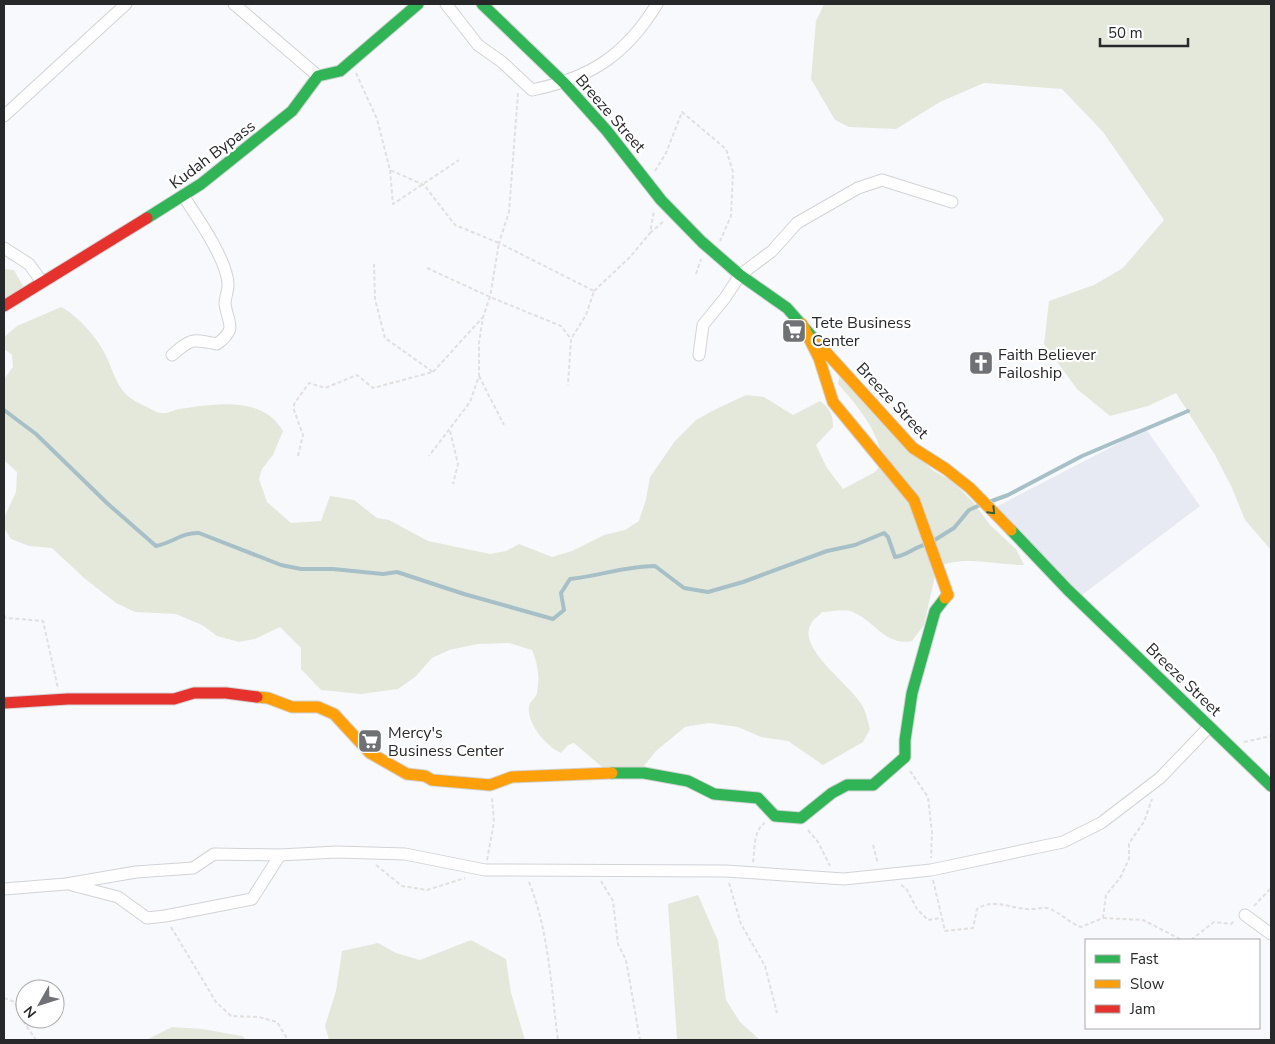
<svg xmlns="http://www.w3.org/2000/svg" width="1275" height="1044" viewBox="0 0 1275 1044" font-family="'Nunito Sans',sans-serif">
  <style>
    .built { fill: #e8eaf3 }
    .green { fill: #e4e8db }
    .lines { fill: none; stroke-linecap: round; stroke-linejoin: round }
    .stream { stroke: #a7c0c7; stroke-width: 4 }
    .street-casing { stroke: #d2d3d6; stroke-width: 13 }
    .fast-casing { stroke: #d2d3d6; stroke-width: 13 }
    .slow-casing { stroke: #d2d3d6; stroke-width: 13 }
    .jam-casing { stroke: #d2d3d6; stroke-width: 13 }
    .path { stroke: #e0e0e1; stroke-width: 2; stroke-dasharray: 4 2.5; stroke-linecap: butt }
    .street { stroke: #fefeff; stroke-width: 11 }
    .fast { stroke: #30b455; stroke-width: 11 }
    .slow { stroke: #ff9f0a; stroke-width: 11 }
    .jam { stroke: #e5322d; stroke-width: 11 }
    .oneway { stroke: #2b603b }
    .labels { text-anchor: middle; stroke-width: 4.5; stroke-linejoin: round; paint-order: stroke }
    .street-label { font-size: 16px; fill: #27282a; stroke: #fff }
    .poi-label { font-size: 16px; fill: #27282a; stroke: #fff; text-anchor: start }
  </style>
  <rect width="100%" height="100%" fill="#f8f9fd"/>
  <path class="built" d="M 1146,429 L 1200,506 L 1082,595 L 996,507 Z"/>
  <g class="green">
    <path d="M 824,4 L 1271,4 L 1271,550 L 1245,520 L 1232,488 L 1215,455 L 1176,393 L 1148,406 L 1110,416 L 1077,389 L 1044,344 L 1049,301 L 1094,285 L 1123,268 L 1164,220 L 1103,132 L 1062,89 L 984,83 L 940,102 L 896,129 L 849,127 L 835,120 L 811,79 L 816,21 Z"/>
    <path d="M 4,269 L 14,270 L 23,286 L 4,307 Z"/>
    <path d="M 61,307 C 79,316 100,341 108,360 C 118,385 121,396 147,407 C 151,409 157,413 161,413 C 167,414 174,410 179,409 C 214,404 263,395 283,431 L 273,455 L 262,469 L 259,479 L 267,502 L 291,523 L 321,521 L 330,496 L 354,500 L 377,518 L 389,520 L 428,541 L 490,554 L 506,551 L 519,544 L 552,557 L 572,551 L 604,535 L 625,530 L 639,521 L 646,499 L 650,477 L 675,441 L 696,420 L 712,411 L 746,395 L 764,397 L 793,415 L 820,401 C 830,408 833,415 833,427 L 816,445 L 827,468 L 843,489 L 875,472 L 883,462 C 879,432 858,406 838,384 L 840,374 L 912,452 L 934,471 L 952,481 L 974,503 L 990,525 L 1016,549 L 1024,565 C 994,565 965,555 937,567 L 924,625 L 912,641 C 885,647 874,619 850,611 C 842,609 830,612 822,612 C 819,616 813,619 811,624 C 796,649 853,686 863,707 C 866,713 868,722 870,729 L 863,742 L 823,765 L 788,741 L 761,737 L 738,727 L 709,723 L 685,727 L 656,751 L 643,767 L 602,767 L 574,743 L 568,745 L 561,753 C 547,747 526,723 529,706 C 530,701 536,698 537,693 C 540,678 538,664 532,650 L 509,643 L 478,644 L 449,650 L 432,658 L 415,677 L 398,689 L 361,694 L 321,690 L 301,669 L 301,648 L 280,627 L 255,639 L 239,642 L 217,636 L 202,625 L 176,614 L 135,612 L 116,603 L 84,578 L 52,548 L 29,546 L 11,539 L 4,528 L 4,518 L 16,492 L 17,472 L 4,460 L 4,379 L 13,367 L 12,355 L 4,349 L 4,337 L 17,326 Z"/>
    <path d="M 698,895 L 718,941 L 726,1000 L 740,1022 L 760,1040 L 677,1040 L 668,904 Z"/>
    <path d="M 471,940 L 506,959 L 511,993 L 525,1040 L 329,1040 L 325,1026 L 336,991 L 342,951 L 378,943 L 396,953 L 420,960 Z"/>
    <path d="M 172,1027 L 202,1029 L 242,1036 L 247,1040 L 146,1040 Z"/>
  </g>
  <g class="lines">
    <g class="stream">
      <path d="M 4,410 L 36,434 L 108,504 L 156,546 C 172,543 183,532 199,533 L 281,565 L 301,569 L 333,569 L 383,574 L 397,572 L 464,594 L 553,619 L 564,610 L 561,593 L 570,579 C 599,576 626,566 655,566 L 684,588 L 708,592 L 743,582 L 827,551 L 855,545 L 884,533 L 888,537 L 895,557 C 908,555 914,547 927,544"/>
      <path d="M 989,502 L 1008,495 L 1082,456 L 1188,411"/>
      <path d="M 933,541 L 954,528 L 969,510 L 980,505"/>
    </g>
    <defs>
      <g id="street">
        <path d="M 234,4 L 318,76"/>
        <path d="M 446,4 L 478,45 L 502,62 L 532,90 C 590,78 625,56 657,4"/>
        <path d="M 4,116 L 126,4"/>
        <path d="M 4,248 L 29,264 L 42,282"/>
        <path d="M 172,355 C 192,338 191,339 217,344 C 238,328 228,324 225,304 C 225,298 228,291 228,285 C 228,261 197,217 184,197"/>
        <path d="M 699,355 L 703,325 L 725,298 L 740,275 L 772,251 L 797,223 L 858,188 L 882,180 L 952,202"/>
        <path d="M 72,885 L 118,897 L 147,918 L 165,916 L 252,899 L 280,855"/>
        <path d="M 4,889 L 66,884 L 136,872 L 193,868 L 214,854 L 280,855 L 337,852 L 405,854 L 485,870 L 726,871 L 844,879 L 931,870 L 1063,842 L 1101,823 L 1160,778 L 1209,727"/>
        <path d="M 1245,915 L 1271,934"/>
      </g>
      <g id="fast">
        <path d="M 482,4 L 564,83 L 607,131 L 661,200 L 702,242 L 740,275 L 787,308 L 815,340"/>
        <path d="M 147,218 L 201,184 L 292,111 L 318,76 L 340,71 L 418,4"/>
        <path d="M 1011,530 L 1068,590 L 1271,786"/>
        <path d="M 612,773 L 644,773 L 688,781 L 714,794 L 758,798 L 775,816 L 801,818 L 832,793 L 847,785 L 873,785 L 905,757 L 905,740 L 912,693 L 935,611 L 945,598"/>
      </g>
      <g id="slow">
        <path d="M 802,324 L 819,358 L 833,402 L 914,500 L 948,595 L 945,598"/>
        <path d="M 815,340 L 913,448 L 946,469 L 970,488 L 1011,530"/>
        <path d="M 257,697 L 268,698 L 292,707 L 318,707 L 334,714 L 370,753 L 407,774 L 425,776 L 432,780 L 490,785 L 512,777 L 612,773"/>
      </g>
      <g id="jam">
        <path d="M 4,306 L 147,218"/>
        <path d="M 4,703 L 68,699 L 174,699 L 194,693 L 226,693 L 257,697"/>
      </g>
    </defs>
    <use href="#street" class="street-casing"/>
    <use href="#fast" class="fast-casing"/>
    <use href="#slow" class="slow-casing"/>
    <use href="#jam" class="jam-casing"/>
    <g class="path">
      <path d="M 356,73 L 377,119 L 390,170 L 424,185 L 455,225 L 499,243 L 490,297 L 483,317 L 479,343 L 479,376 L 470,402 L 429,456"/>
      <path d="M 518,93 L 509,212 L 499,243 L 594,291 L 586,315 L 571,339"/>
      <path d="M 390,170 L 393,204 L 459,160"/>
      <path d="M 655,171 L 666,153 L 682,112 L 726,149 L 733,172 L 731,216 L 720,241"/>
      <path d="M 650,233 L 664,221"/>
      <path d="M 427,268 L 490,297 L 561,326 L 571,339 L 568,385"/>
      <path d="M 696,274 L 701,259"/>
      <path d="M 594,291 L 630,257 L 650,233 L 654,211"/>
      <path d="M 433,372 L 483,317"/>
      <path d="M 479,376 L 504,425"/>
      <path d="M 450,431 L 458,464 L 453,484"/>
      <path d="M 298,456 L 303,435 L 294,410 L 294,404 L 309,383 L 325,388 L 357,375 L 373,388 L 433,372 L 385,338 L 375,299 L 374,264"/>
      <path d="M 4,615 L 6,618 L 43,621 L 58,688"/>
      <path d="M 1244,742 L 1271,736"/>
      <path d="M 910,771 L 928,797 L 932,833 L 931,858"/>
      <path d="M 808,830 L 818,842 L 830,866"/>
      <path d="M 873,845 L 878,864"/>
      <path d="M 487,860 L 494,822 L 492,798"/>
      <path d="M 753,862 C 755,850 753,830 765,823"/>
      <path d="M 376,865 L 402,886 L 427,890 L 465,878"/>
      <path d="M 933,880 L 945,931 L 973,928 L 977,909 C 993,898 1009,908 1027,909 C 1034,910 1044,906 1050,909 C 1061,913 1069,923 1081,927 L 1103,918 L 1106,895 L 1120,878 L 1129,859 L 1129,843 L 1144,822 L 1152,799"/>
      <path d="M 601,881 L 613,901 L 618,944 L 626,960 L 640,1040"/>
      <path d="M 529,882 C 549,932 551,987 558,1040"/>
      <path d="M 729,883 L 741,924 L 765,966 L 777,1013"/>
      <path d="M 901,885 L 906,888 L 917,909 L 928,920 L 941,918"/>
      <path d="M 1254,906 L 1271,888"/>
      <path d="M 1103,918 L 1143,920 L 1182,940"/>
      <path d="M 171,927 L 216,1002 L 231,1016 L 259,1017 L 277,1022 L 288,1040"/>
      <path d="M 1191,940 L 1214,922 L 1231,924 L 1234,921"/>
      <path d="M 4,998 L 15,1002 L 19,1015 L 36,1040"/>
    </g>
    <use href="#street" class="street"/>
    <use href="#fast" class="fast"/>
    <use href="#slow" class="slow"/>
    <use href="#jam" class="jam"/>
  </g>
  <defs><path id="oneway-chevron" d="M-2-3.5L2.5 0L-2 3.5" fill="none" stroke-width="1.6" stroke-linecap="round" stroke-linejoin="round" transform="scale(1.25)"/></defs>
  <use class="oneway" href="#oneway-chevron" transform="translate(992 511) rotate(46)"/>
  <defs>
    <symbol id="supermarket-square" viewBox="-11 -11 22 22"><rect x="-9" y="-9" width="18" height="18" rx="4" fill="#707174" stroke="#fff"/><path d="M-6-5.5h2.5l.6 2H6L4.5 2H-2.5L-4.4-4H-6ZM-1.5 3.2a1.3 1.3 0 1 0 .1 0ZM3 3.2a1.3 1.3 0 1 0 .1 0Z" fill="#fff"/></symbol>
    <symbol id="church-square" viewBox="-11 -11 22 22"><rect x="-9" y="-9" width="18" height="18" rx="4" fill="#707174" stroke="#fff"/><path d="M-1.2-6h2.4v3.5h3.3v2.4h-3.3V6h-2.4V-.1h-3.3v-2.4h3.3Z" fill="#fff"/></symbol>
  </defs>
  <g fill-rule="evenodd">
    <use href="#supermarket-square" x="780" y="317" width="28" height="28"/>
    <use href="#church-square" x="967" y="349" width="28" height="28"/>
    <use href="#supermarket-square" x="356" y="727" width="28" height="28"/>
  </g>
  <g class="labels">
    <g class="street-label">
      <text transform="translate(611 113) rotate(49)" y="6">Breeze Street</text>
      <text transform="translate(212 154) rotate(-37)" y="6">Kudah Bypass</text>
      <text transform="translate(893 400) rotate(47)" y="6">Breeze Street</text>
      <text transform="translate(1184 679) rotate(44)" y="6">Breeze Street</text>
    </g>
    <g class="poi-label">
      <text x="812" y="328">Tete Business<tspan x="812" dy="18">Center</tspan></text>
      <text x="998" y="360">Faith Believer<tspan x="998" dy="18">Failoship</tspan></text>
      <text x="388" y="738">Mercy's<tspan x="388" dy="18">Business Center</tspan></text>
    </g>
  </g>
  <rect width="1275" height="1044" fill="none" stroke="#27282a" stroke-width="10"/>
  <rect x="1085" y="939" width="175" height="90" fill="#ffffff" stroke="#a9a9aa"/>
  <rect x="1095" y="955" width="25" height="8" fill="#30b455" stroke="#a9a9aa"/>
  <text x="1130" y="964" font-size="15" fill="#27282a">Fast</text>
  <rect x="1095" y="980" width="25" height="8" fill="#ff9f0a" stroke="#a9a9aa"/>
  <text x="1130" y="989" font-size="15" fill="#27282a">Slow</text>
  <rect x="1095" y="1005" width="25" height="8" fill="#e5322d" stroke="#a9a9aa"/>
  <text x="1130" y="1014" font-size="15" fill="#27282a">Jam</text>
  <g transform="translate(40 1004) rotate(231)"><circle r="24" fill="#ffffff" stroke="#a9a9aa"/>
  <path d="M0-4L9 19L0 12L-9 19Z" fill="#707174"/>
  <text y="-8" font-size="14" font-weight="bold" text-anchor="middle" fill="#27282a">N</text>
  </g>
  <path d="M1100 38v8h88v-8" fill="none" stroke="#27282a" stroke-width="2.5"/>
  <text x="1108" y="38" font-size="15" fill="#27282a" stroke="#ffffff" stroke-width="4" paint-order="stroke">50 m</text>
</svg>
